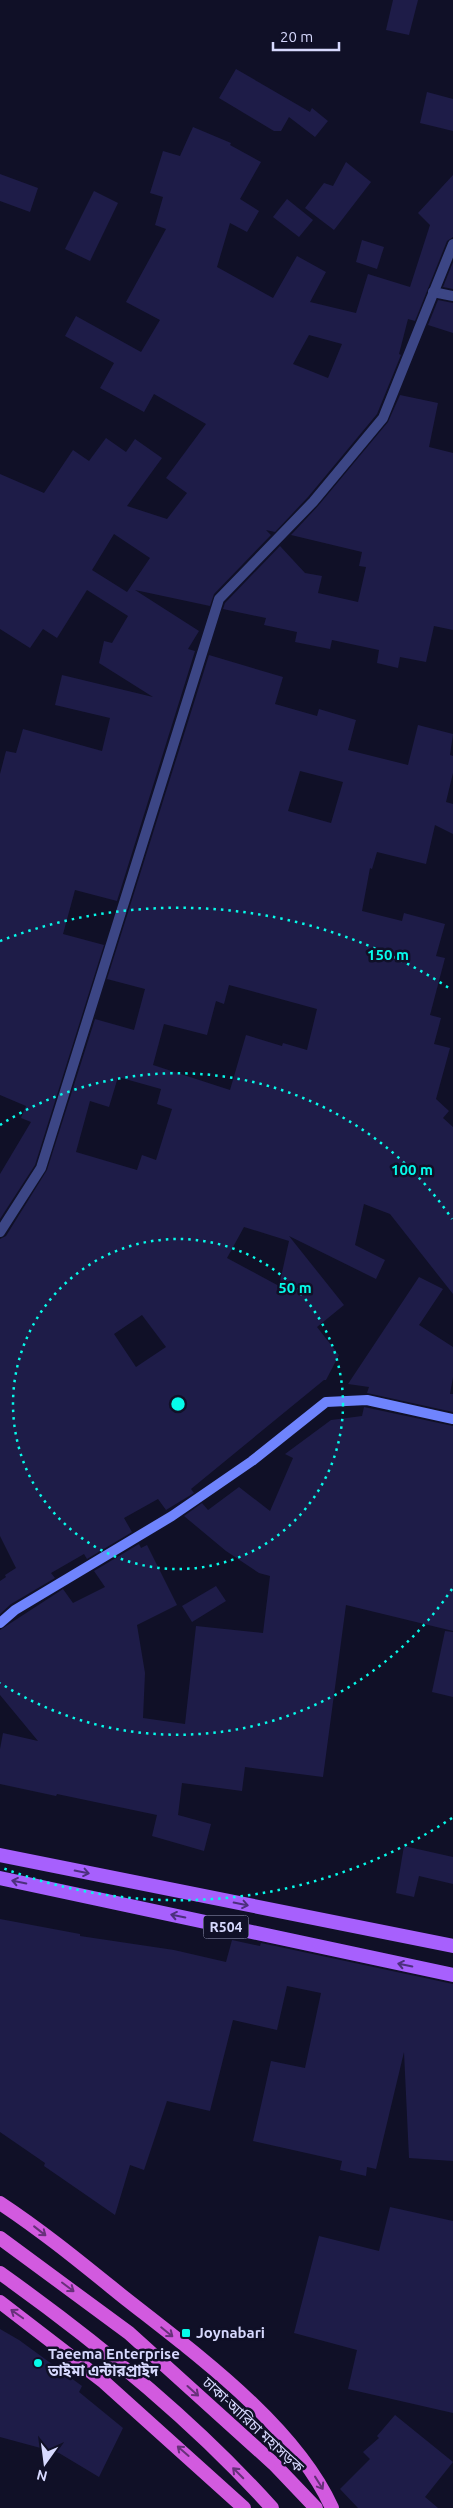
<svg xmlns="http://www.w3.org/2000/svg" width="453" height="2508" viewBox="0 0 453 2508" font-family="Ubuntu,'Noto Sans Bengali',sans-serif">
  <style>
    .building { fill: #1e1c48; fill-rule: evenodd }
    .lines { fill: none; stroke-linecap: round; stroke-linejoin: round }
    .minor { stroke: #3c4685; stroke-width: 10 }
    .tertiary { stroke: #3c4685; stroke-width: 10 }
    .secondary { stroke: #6f84fd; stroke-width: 10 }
    .primary { stroke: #a760fd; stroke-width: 14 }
    .trunk { stroke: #d25adf; stroke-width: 14 }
    .oneway { stroke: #4c307d }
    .oneway2 { stroke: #67317a }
    .ring { fill: none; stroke: #06fbea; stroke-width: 2.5; stroke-dasharray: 2.5 5 }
    .poi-dot { fill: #06fbea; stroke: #101027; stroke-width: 2 }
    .labels { text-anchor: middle; stroke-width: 5; stroke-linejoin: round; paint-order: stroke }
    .shield { fill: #101027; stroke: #9b9dbe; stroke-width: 1 }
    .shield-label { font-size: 14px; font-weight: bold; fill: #d7d9fe }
    .poi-label { font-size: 15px; font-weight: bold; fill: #d7d9fe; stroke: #101027; text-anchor: start }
    .street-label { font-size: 15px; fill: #d7d9fe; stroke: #101027 }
    .centre { fill: #06fbea; stroke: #101027; stroke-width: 2.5 }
    .ring-label { font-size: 15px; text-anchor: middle; font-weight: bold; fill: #06fbea; stroke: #101027; stroke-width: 5; stroke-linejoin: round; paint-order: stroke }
  </style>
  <rect width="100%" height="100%" fill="#101027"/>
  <g class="building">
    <path d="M 393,0 L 418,0 L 409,35 L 386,30 Z"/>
    <path d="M 236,69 L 310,112 L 312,108 L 328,121 L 315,137 L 289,117 L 281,131 L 274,131 L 219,98 Z"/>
    <path d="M 427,92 L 453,99 L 453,131 L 420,123 Z"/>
    <path d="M 193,127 L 231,143 L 230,145 L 261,162 L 240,199 L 259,211 L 247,232 L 230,223 L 217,267 L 273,298 L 297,256 L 326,272 L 310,302 L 356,313 L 368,274 L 410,287 L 430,225 L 418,213 L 453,175 L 453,237 L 447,241 L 415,321 L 408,319 L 399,354 L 401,355 L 377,414 L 308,497 L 275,532 L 266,530 L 271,535 L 214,594 L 210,606 L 135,590 L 199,631 L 188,649 L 195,651 L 117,901 L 75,890 L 63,934 L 104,945 L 35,1165 L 0,1219 L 0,1174 L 31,1122 L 21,1118 L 26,1106 L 0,1095 L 0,774 L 6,751 L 16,753 L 23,729 L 102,751 L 110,718 L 55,705 L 62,675 L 153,697 L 99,663 L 104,641 L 112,643 L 128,616 L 87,590 L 57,638 L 43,629 L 30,648 L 0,629 L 0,474 L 44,493 L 73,450 L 89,461 L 106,438 L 126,452 L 135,439 L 162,458 L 127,506 L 167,519 L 187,493 L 166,478 L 206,424 L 154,394 L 144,412 L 100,388 L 114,363 L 65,336 L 76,316 L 141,352 L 160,320 L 126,302 L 166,229 L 155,225 L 163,197 L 150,193 L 163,151 L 180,156 ZM 309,335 L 342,344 L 328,378 L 293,364 ZM 114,534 L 150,558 L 127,592 L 92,570 Z"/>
    <path d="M 346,162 L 371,182 L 334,230 L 305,208 L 324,183 L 333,186 Z"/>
    <path d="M 0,174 L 38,188 L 30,212 L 0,201 Z"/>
    <path d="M 94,191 L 118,203 L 90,261 L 65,249 Z"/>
    <path d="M 287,199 L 313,220 L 299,237 L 273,217 Z"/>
    <path d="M 362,240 L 384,247 L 377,269 L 356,262 Z"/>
    <path d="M 453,262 L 453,289 L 443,287 Z"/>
    <path d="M 438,300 L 453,303 L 453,333 L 428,325 Z"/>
    <path d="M 400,395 L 438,403 L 429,447 L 453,453 L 453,630 L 434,626 L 426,662 L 400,657 L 398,668 L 377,663 L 379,650 L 332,640 L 330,649 L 295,642 L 297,632 L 264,625 L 266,618 L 223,609 L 225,603 L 280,546 L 305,573 L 322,576 L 318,593 L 358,602 L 366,567 L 359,566 L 362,552 L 291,535 L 318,506 L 388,422 Z"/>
    <path d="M 209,655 L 283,677 L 275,704 L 317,716 L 319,709 L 356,720 L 348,750 L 408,765 L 418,725 L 453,734 L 450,755 L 453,756 L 453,773 L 446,802 L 453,804 L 453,834 L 435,825 L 426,864 L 377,852 L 372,869 L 370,868 L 362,911 L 402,921 L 404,913 L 445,924 L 436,956 L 445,958 L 430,1015 L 441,1018 L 434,1044 L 450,1048 L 436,1099 L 449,1111 L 443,1118 L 453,1127 L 453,1294 L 390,1214 L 364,1204 L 355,1245 L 385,1260 L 376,1279 L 289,1236 L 344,1305 L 317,1327 L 339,1355 L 326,1380 L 324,1380 L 191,1489 L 194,1493 L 166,1510 L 158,1499 L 124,1518 L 132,1532 L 87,1559 L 84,1554 L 51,1573 L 55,1578 L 11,1604 L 0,1614 L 0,1581 L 6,1577 L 5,1575 L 16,1568 L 0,1536 L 0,1239 L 6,1236 L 47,1170 L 95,1019 L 134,1030 L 145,989 L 107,979 ZM 300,771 L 343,782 L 331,823 L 288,811 ZM 229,985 L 317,1009 L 307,1050 L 283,1043 L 282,1046 L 246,1035 L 230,1090 L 153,1065 L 164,1024 L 207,1035 L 216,1001 L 224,1004 ZM 118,1077 L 161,1089 L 157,1104 L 172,1109 L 156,1160 L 142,1155 L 137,1170 L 76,1152 L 90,1101 L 109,1107 ZM 244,1227 L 289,1241 L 279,1286 L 227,1258 ZM 142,1315 L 166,1347 L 136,1367 L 114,1334 Z"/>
    <path d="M 419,1277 L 443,1289 L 419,1325 L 453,1347 L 453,1377 L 450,1394 L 453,1394 L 453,1412 L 367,1393 L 369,1387 L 348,1384 Z"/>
    <path d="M 364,1407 L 453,1426 L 453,1631 L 346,1605 L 323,1777 L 245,1767 L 242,1791 L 182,1783 L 178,1815 L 211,1824 L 204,1851 L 152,1836 L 157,1815 L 57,1794 L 56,1796 L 0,1784 L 0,1749 L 3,1733 L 38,1741 L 0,1695 L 0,1630 L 63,1589 L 73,1603 L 105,1587 L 94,1571 L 139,1544 L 141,1548 L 147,1545 L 177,1605 L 137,1625 L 145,1673 L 143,1718 L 185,1724 L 196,1626 L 263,1633 L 270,1576 L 259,1573 L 226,1551 L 184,1516 L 202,1503 L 208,1510 L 239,1487 L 270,1511 L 293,1458 L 285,1454 L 331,1420 L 362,1416 Z"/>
    <path d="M 216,1586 L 226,1601 L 192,1622 L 182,1606 Z"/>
    <path d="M 445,1631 L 453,1632 L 453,1697 L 432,1692 Z"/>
    <path d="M 404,1846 L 453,1857 L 453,1884 L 419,1876 L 414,1897 L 396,1893 Z"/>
    <path d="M 0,1919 L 80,1934 L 80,1936 L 174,1950 L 226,1962 L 232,1940 L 260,1946 L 261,1943 L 453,1984 L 453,2161 L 409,2158 L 404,2052 L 376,2169 L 367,2167 L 366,2176 L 340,2170 L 342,2161 L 253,2141 L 271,2061 L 305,2068 L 321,1993 L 287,1986 L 277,2030 L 233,2020 L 210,2111 L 167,2101 L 144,2170 L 130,2165 L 115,2215 L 44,2166 L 45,2163 L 0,2132 Z"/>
    <path d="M 390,2207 L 453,2221 L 453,2413 L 348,2389 L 357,2350 L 294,2333 L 319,2236 L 379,2251 Z"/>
    <path d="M 0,2329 L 19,2340 L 82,2386 L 79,2392 L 123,2428 L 99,2477 L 59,2453 L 0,2437 Z"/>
    <path d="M 395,2415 L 453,2462 L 425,2497 L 438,2508 L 358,2508 L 340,2489 L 370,2459 L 363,2452 L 379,2438 L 377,2436 Z"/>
  </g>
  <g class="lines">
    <path class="minor" d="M 433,292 L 453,296"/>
    <path class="tertiary" d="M 0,1232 L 41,1168 L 219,599 L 313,502 L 383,418 L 453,244"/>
    <path class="secondary" d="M 0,1623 L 15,1610 L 172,1516 L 252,1461 L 326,1402 L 367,1400 L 453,1419"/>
    <g class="primary">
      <path d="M 0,1855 L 453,1946"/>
      <path d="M 0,1878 L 453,1975"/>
    </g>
    <g class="trunk">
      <path d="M 0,2203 C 44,2232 85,2266 126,2299 C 196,2354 295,2426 332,2508"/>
      <path d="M 0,2238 L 129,2333 L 274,2464 L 316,2508"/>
      <path d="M 0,2273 C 97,2342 192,2419 272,2508"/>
      <path d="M 0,2302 L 104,2382 L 244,2508"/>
    </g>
  </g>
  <defs><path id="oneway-shaft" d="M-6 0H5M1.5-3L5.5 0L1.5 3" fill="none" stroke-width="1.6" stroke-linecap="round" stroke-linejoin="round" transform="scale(1.25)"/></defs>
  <g class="oneway">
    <use href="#oneway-shaft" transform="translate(82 1872) rotate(11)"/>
    <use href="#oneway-shaft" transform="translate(19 1882) rotate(-168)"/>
    <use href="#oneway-shaft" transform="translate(241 1904) rotate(11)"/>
    <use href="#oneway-shaft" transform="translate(178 1916) rotate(-168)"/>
    <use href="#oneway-shaft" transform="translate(405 1965) rotate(-168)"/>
  </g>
  <g class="oneway2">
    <use href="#oneway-shaft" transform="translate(40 2231) rotate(38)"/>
    <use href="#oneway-shaft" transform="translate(68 2287) rotate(37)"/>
    <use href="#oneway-shaft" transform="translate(17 2314) rotate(-145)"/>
    <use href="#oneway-shaft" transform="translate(167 2332) rotate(39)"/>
    <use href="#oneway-shaft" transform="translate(193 2391) rotate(42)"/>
    <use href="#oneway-shaft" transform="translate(183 2451) rotate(-139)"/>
    <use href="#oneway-shaft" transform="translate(238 2473) rotate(-135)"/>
    <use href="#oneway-shaft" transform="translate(319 2483) rotate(58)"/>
  </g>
  <g class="ring">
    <circle cx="178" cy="1404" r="165"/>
    <path d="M452 1589A331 331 0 0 1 0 1683M0 1125A331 331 0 0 1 452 1219"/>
    <path d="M452 1818A496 496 0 0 1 0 1867M0 941A496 496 0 0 1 452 990"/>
  </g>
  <g class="poi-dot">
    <rect x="181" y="2328" width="10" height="10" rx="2.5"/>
    <circle cx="38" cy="2363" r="5"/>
  </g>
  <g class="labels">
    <rect class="shield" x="203.5" y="1915.5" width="45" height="23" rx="4"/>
    <g class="shield-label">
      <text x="226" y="1932">R504</text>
    </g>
    <g class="poi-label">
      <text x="196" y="2338">Joynabari</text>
      <text x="48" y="2359">Taeema Enterprise<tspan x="48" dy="17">তাইমা এন্টারপ্রাইদ</tspan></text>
    </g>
    <g class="street-label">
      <text transform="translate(253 2425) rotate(43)" y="5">ঢাকা-আরিচা মহাসড়ক</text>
    </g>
  </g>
  <circle cx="178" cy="1404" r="8" class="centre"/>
  <g class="ring-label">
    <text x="388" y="960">150 m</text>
    <text x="412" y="1175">100 m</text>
    <text x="295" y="1293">50 m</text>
  </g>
  <g transform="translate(45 2463) rotate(194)" stroke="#101027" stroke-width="4" paint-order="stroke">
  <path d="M0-4L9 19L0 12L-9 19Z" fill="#d7d9fe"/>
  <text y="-8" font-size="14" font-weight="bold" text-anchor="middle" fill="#d7d9fe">N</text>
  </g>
  <path d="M273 42v8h66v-8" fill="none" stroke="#d7d9fe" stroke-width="2.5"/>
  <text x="280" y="42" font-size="15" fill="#d7d9fe" stroke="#101027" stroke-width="4" paint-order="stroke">20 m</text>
</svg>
